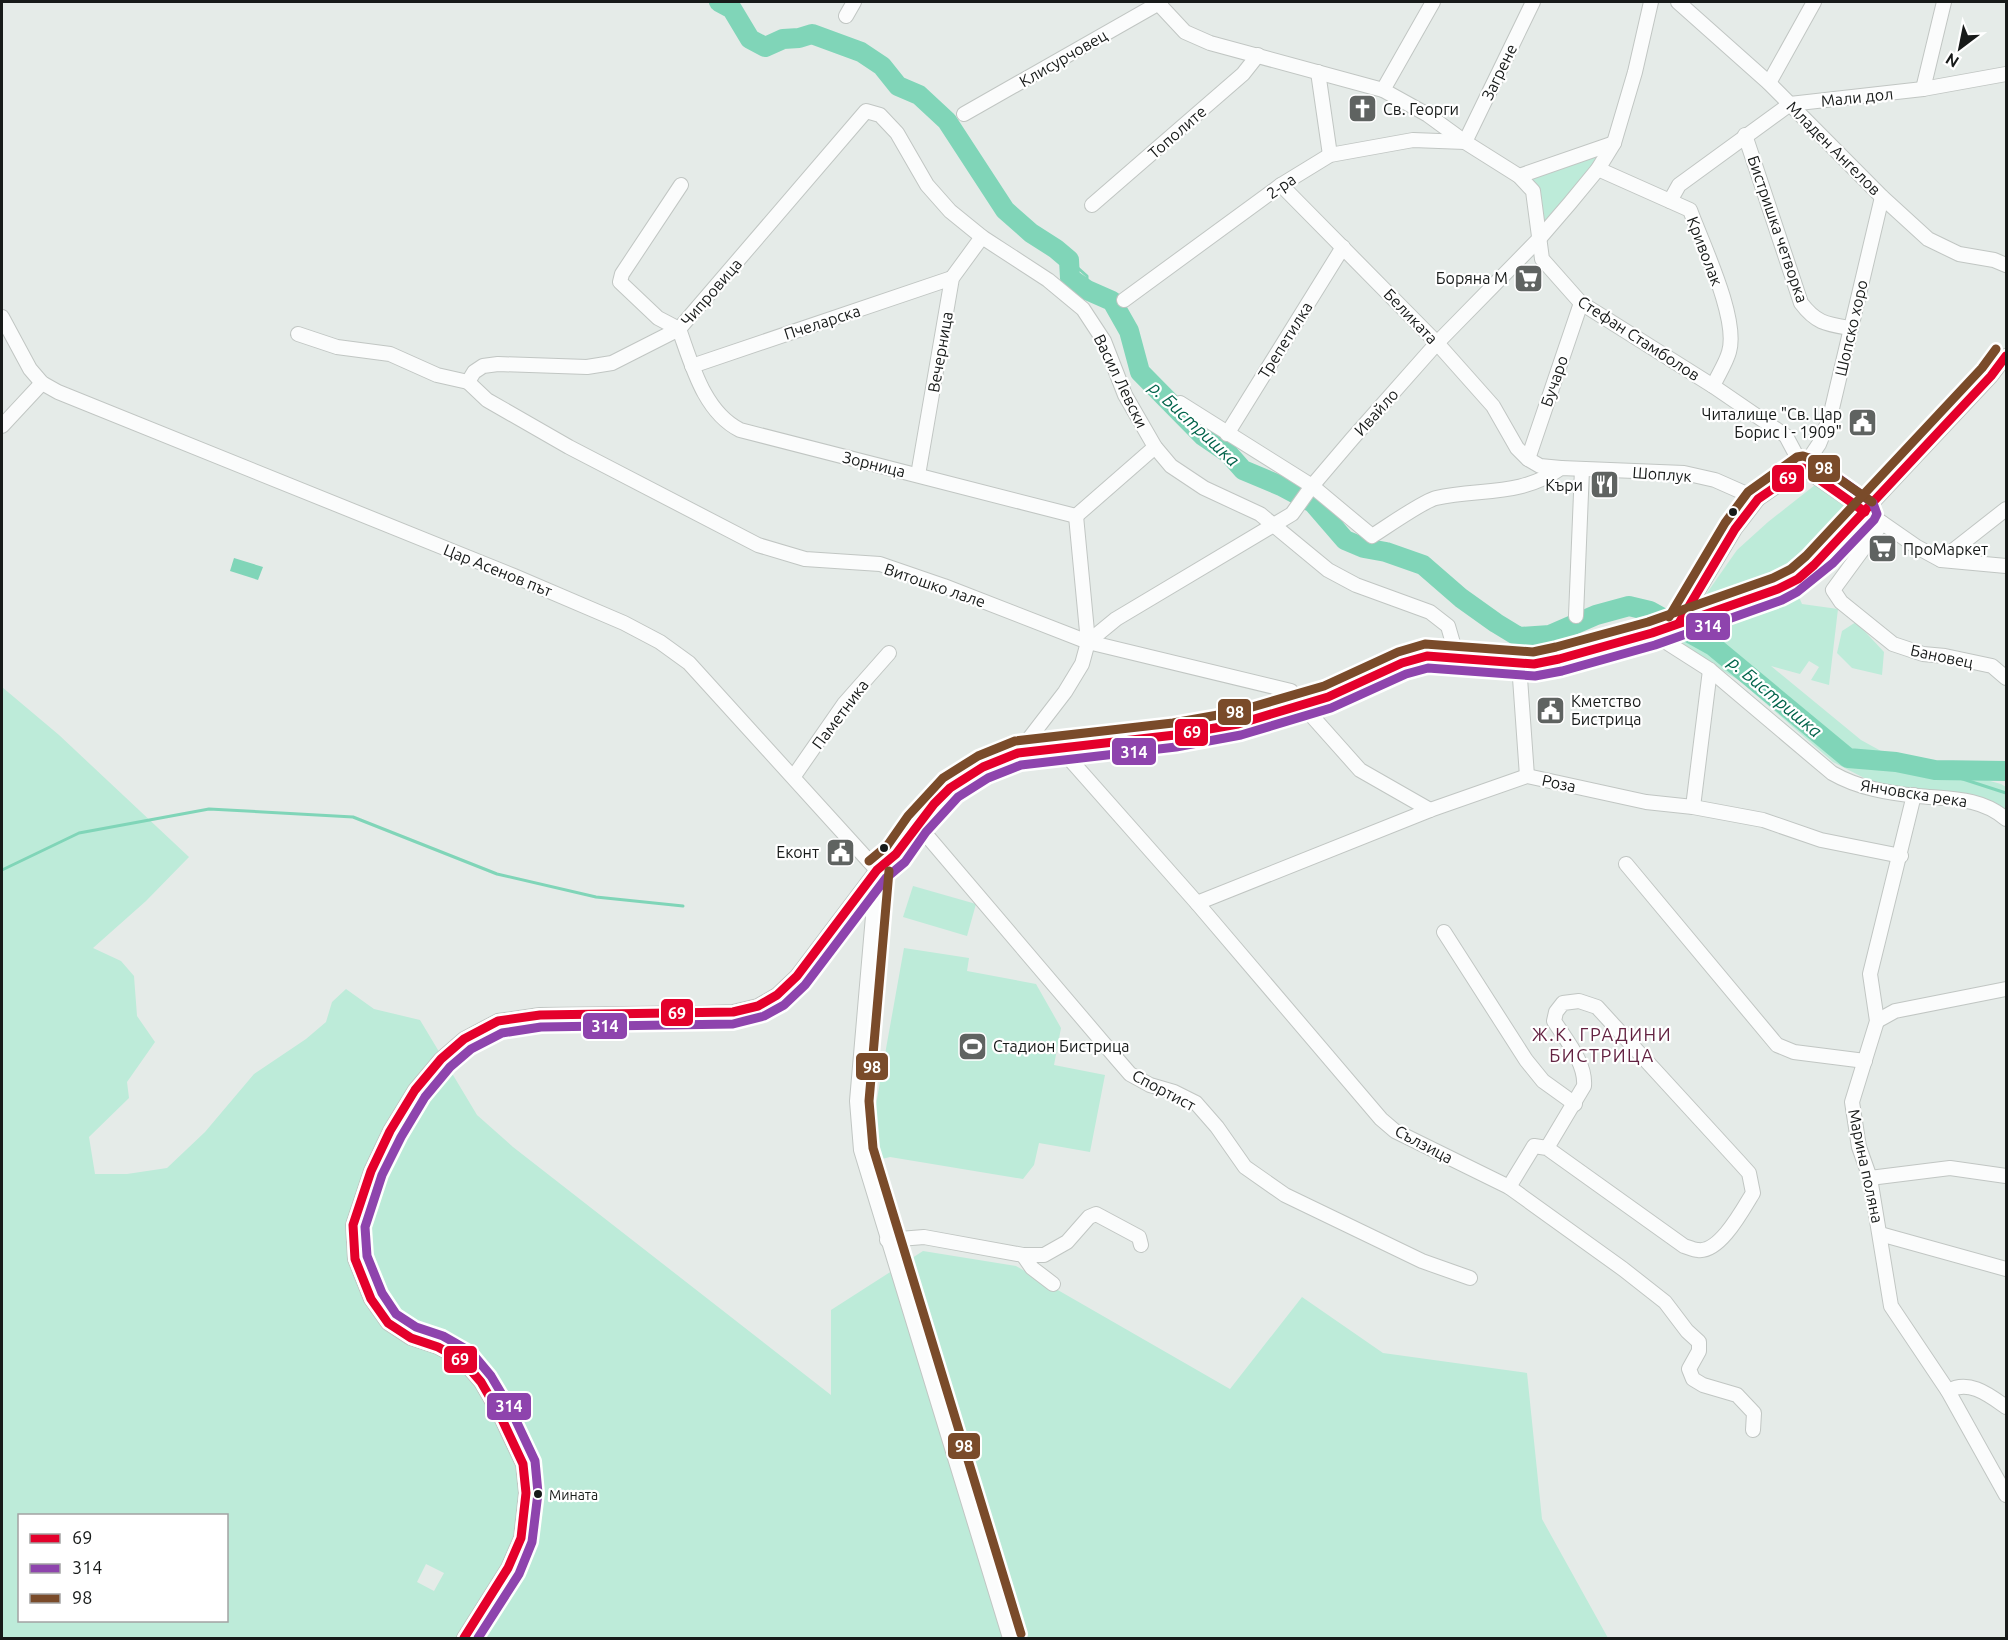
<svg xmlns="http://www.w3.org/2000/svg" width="2008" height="1640" viewBox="0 0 2008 1640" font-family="Ubuntu,sans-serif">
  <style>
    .green { fill: #bdebd9; fill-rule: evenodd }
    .water { fill: #80d5b8 }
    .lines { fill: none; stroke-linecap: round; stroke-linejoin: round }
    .stream { stroke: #80d5b8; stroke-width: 3 }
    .river { stroke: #80d5b8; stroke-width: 20 }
    .minor-casing { stroke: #c1c6c3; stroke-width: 16 }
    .minor { stroke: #fbfcfc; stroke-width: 14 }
    .bus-1-casing { stroke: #fff; stroke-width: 14 }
    .bus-2-casing { stroke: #fff; stroke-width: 14 }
    .bus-3-casing { stroke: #fff; stroke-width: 14 }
    .bus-1 { stroke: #e4002b; stroke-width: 9 }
    .bus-2 { stroke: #8e44ad; stroke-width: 9 }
    .bus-3 { stroke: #7a4b2a; stroke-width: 9 }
    .bus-dot { fill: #171a19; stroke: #fff; stroke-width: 2 }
    .labels { text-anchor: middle; stroke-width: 4.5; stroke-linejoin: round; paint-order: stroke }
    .bus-label { font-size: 14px; fill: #171a19; stroke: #fff; text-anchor: start }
    .street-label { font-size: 16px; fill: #171a19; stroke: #fff }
    .poi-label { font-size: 16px; fill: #171a19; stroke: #fff; text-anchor: start }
    .water-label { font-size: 18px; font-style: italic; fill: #00634a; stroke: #fff }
    .neighbourhood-label { font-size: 18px; letter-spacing: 1.5px; fill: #632241; stroke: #fff }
    .line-badge { stroke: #fff; stroke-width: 2 }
    .badge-label { font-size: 16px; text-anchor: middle; font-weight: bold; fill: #fff }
  </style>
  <rect width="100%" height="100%" fill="#e5ebe8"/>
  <g class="green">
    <path d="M 1614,143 L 1539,239 L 1532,191 L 1519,176 Z"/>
    <path d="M 1815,485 L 1848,509 L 1798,563 L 1773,577 L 1702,600 L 1737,550 L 1768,522 Z"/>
    <path d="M 1796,590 L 1802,604 L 1838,609 L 1829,685 L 1811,680 L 1819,667 L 1809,661 L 1800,674 L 1771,666 L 1861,740 L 1881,751 L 2001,784 L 2006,787 L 2006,815 L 1986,799 L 1874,783 L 1833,762 L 1740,681 L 1664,635 Z"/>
    <path d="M 1856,622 L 1884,652 L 1882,675 L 1852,668 L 1837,653 L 1842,631 Z"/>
    <path d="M 2,687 L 59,735 L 189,857 L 146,901 L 93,948 L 121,961 L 134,976 L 137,1016 L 155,1042 L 127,1082 L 129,1098 L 89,1137 L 95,1174 L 127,1174 L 167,1168 L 205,1132 L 254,1074 L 306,1039 L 326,1022 L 332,1002 L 346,989 L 374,1009 L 420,1020 L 477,1115 L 513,1147 L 831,1395 L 831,1310 L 923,1251 L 1016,1266 L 1230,1389 L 1302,1297 L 1383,1353 L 1527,1373 L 1542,1519 L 1608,1638 L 2,1638 ZM 20,1516 L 226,1516 L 226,1620 L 20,1620 ZM 426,1564 L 444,1573 L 434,1591 L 417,1582 Z"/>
    <path d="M 913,886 L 976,904 L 967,936 L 903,917 Z"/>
    <path d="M 904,948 L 969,958 L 967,971 L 1036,984 L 1061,1028 L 1054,1065 L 1105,1075 L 1090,1152 L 1039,1143 L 1034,1165 L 1023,1179 L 890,1157 L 878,1160 L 872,1127 Z"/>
  </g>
  <path class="water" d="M 234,558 L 263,567 L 258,580 L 230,571 Z"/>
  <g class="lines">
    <g class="stream">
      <path d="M 1069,260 L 1087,276 L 1087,290"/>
      <path d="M 1313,503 L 1344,521"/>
      <path d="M 1370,541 L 1386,552"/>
      <path d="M 1935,770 L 2006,793"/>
      <path d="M 2,870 L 79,833 L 209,809 L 353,817 L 497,874 L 596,897 L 683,906"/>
    </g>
    <path class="river" d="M 719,2 L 732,9 L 750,39 L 765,47 L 783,39 L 799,38 L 812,34 L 861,52 L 882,66 L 898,86 L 919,95 L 947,121 L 1005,210 L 1031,233 L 1056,249 L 1069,260 L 1070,278 L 1087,290 L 1112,301 L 1129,331 L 1140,372 L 1203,436 L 1228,453 L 1243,470 L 1281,486 L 1313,503 L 1345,540 L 1364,548 L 1386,552 L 1423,565 L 1461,598 L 1496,623 L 1519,637 L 1550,635 L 1596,615 L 1629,606 L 1650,611 L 1713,646 L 1848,758 L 1896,762 L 1935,770 L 2006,771"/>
    <defs>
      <g id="minor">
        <path d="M 1157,2 L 1185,32 L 1210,43 L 1383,90 L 1428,115 L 1465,142 L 1519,176 L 1533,191 L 1542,259 L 1581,303 L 1713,386 L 1786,436 L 1803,468 L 1917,547 L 1941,560 L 2006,566"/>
        <path d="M 1678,2 L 1769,83 L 1882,197 L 1928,239 L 1959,254 L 1994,260 L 2006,265"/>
        <path d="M 846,16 L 854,2"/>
        <path d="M 1318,72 L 1330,155"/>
        <path d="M 1769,83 L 1814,2"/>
        <path d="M 1923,89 L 1944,2"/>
        <path d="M 1383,90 L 1433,2"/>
        <path d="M 964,114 L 1161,2"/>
        <path d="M 1745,135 L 1801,303 C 1816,323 1826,324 1850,328"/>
        <path d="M 1598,169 L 1690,210 C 1702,243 1739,319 1729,352 C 1726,363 1718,375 1713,386"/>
        <path d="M 1519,176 L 1614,143"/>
        <path d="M 681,185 L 622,274 L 620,282 L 658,318 L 679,329 C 692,365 704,412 740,430 L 1076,516"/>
        <path d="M 1281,185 L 1437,343 L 1493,406 L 1517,448 L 1528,459 L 1540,466 L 1561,468"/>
        <path d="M 1670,201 L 1679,185 L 1790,104 L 1923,89 L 2006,74"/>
        <path d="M 1092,205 L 1243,74 L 1258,55"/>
        <path d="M 1124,300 L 1281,185 L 1330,155 L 1413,140 L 1465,142 L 1533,2"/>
        <path d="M 2,317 L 30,369 L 42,383 L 58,392 L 514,576 L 624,623 L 660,642 L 689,663 L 877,870"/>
        <path d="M 298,334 L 337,347 L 390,354 L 437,375 L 468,382"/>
        <path d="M 692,366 L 952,278"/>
        <path d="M 468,382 L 474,372 L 483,366 L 498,364 L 587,367 L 612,363 L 679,329 L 866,111 L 880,115 L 897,133 L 927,185 L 950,211 L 982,237 L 1048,280 L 1083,309 L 1104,341 L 1125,395 L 1155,447 L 1171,466 L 1204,488 L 1260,514 L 1328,570 L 1356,585 L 1430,612 L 1448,626 L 1457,657"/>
        <path d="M 468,382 L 487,400 L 569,447 L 758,545 L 805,559 L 880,564 L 944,586 L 1088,642 L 1291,691"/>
        <path d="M 1180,403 L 1312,486 L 1372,536 C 1385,528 1423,501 1436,498 C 1481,488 1520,497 1561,468 L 1684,473 L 1715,480 L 1758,499"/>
        <path d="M 2,426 L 42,383"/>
        <path d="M 1227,434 L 1343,247"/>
        <path d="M 1528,459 L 1581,303"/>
        <path d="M 918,475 L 952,278 L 982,237"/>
        <path d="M 1076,516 L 1088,642"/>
        <path d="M 1076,516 L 1155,447"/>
        <path d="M 1882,523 L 1833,590 L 1841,602 L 1893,644 L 1923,654 L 1945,656 L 1992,666 L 2006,678"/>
        <path d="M 1941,560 L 2006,509"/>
        <path d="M 1576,616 L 1582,469"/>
        <path d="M 1679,623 L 1735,529 L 1758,499 L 1803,468 L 1819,444 L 1830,417 L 1882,197"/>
        <path d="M 1652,633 L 1710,670 L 1832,773 C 1858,788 1888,793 1918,796 C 1949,799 1981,797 2006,819"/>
        <path d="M 1519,664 L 1527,776"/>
        <path d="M 1303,706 L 1360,770 L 1430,810"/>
        <path d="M 1059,747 L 1197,903 L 1381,1119 L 1395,1131 L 1509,1187 L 1623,1269 L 1665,1302 L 1687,1331 L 1699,1342 L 1699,1351 L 1689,1369 L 1693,1379 L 1703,1385 L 1737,1395 L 1754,1413 L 1753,1430"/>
        <path d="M 1018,753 L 1065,692 L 1082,664 L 1088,642 L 1116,619 L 1292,514 L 1312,486 L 1352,439 L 1437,343 L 1539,239 L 1570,203 L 1598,169 L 1614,143 L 1635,72 L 1651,2"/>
        <path d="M 794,776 L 844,704 L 889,653"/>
        <path d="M 1914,795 L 1870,974 L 1877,1021 L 1852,1102 L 1859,1147 L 1870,1178 L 1891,1306 L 1948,1391 L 2006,1495"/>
        <path d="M 1693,807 L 1710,670"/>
        <path d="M 917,824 L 1117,1059 L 1130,1074 L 1150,1085 L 1174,1092 L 1196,1103 L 1217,1127 L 1245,1167 L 1285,1195 L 1422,1261 L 1470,1278"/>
        <path d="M 1626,864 L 1777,1045 L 1794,1052 L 1865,1061"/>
        <path d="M 877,870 L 857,1101 L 861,1150 L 1010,1638"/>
        <path d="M 1197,903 L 1430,810 L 1527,776 L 1646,802 L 1693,807 L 1763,820 L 1821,840 L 1901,856"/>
        <path d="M 1444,932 L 1526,1060 L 1543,1081 L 1575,1104"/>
        <path d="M 1877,1021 L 1895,1011 L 2006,989"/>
        <path d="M 1870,1178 L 1950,1168 L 2006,1176"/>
        <path d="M 1509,1187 L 1534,1146 L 1547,1148 L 1684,1246 C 1688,1247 1693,1250 1698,1250 C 1720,1253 1743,1209 1753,1193 L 1749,1173 L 1740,1163 L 1597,1007 L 1579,1001 L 1563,1003 L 1556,1012 L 1554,1021 C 1566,1040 1586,1063 1584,1086 L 1547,1148"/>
        <path d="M 1880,1234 L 2006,1269"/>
        <path d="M 887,1240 L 924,1237 L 1023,1255 L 1044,1255 L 1067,1242 L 1089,1217 L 1096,1214 L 1139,1237 L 1141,1245"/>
        <path d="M 1023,1255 L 1032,1268 L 1053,1284"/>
        <path d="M 1948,1391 C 1969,1379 1989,1395 2006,1407"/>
        <path d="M 464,1638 L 508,1568 L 521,1538 L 526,1493 L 523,1464 L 499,1413 L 481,1382 L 462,1360 L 438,1347 L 411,1338 L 388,1323 L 371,1299 L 355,1259 L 353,1225 L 371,1171 L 390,1131 L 415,1090 L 441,1059 L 464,1039 L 498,1021 L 540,1015 L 706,1013 L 733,1012 L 758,1006 L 777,995 L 797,976 L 877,870 L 896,854 L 917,824 L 934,804 L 950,788 L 983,767 L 1018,753 L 1059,747 L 1175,735 L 1238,724 L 1328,697 L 1402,663 L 1427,656 L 1457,657 L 1534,664 L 1559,659 L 1652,633 L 1778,589 L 1798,579 L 1814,565 L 1991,376 L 2006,356"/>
      </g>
    </defs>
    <use href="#minor" class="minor-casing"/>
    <use href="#minor" class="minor"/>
    <defs>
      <g id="bus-1">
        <path d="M 1679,623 L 1735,529 L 1758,499 L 1803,468 L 1865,512"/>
        <path d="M 464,1638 L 508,1568 L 521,1538 L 526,1493 L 523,1464 L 499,1413 L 481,1382 L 462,1360 L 438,1347 L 411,1338 L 388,1323 L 371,1299 L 355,1259 L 353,1225 L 371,1171 L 390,1131 L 415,1090 L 441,1059 L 464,1039 L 498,1021 L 540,1015 L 733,1012 L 758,1006 L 777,995 L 797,976 L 877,870 L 896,854 L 934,804 L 950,788 L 983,767 L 1018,753 L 1175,735 L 1238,724 L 1328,697 L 1402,663 L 1427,656 L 1534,664 L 1559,659 L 1652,633 L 1778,589 L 1798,579 L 1814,565 L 1991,376 L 2006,356"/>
      </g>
      <path id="bus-2" d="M 478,1638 L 519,1574 L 532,1542 L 538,1493 L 535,1461 L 510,1408 L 491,1376 L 471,1352 L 443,1336 L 416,1327 L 396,1314 L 382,1293 L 367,1256 L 365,1227 L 382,1175 L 401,1137 L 425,1097 L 450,1067 L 471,1049 L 502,1033 L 541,1027 L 733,1024 L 764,1016 L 784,1005 L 805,985 L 886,878 L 905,862 L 926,832 L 958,797 L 988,778 L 1021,765 L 1176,747 L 1241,735 L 1331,708 L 1406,674 L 1428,668 L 1535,676 L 1562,671 L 1655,645 L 1782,600 L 1797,592 L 1833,563 L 1874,520 L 1877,514 L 1873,503 L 1810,458"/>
      <g id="bus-3">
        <path d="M 1669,617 L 1725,523 L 1748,492 L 1797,457 L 1803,456 L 1809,458 L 1872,502"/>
        <path d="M 869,861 L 887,846 L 908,816 L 943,778 L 978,756 L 1015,741 L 1173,723 L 1235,712 L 1324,686 L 1398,652 L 1425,644 L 1533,652 L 1556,647 L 1648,622 L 1773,578 L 1791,569 L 1806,556 L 1982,368 L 1996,349"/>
        <path d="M 889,871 L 869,1101 L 873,1148 L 1021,1634"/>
      </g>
    </defs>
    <use href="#bus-1" class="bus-1-casing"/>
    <use href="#bus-2" class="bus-2-casing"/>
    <use href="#bus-3" class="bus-3-casing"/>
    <use href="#bus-1" class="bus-1"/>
    <use href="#bus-2" class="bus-2"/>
    <use href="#bus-3" class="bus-3"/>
  </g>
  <defs>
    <symbol id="church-square" viewBox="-11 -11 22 22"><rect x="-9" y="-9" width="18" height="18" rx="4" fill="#5f6361" stroke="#fff"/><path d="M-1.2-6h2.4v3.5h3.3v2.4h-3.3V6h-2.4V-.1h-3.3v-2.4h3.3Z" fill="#fff"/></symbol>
    <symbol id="supermarket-square" viewBox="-11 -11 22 22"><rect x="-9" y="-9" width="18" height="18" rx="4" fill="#5f6361" stroke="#fff"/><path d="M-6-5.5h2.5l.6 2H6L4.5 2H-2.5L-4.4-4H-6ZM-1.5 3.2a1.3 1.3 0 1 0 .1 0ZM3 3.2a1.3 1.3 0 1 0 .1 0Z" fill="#fff"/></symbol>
    <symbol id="civic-square" viewBox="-11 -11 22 22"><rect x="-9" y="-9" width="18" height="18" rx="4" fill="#5f6361" stroke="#fff"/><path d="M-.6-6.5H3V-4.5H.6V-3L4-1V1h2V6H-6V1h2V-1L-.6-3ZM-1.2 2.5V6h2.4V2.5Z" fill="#fff"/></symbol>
    <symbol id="restaurant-square" viewBox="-11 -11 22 22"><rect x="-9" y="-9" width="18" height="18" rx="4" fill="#5f6361" stroke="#fff"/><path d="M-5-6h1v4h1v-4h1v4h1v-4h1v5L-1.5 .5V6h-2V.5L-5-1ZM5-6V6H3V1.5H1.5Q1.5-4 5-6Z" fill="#fff"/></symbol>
    <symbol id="stadium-square" viewBox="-11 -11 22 22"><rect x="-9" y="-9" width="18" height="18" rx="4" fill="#5f6361" stroke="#fff"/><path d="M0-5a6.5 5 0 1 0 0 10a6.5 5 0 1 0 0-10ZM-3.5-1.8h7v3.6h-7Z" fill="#fff"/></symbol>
  </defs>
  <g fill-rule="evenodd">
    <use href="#church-square" x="1346" y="92" width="33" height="33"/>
    <use href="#supermarket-square" x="1512" y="262" width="33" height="33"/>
    <use href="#civic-square" x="1846" y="406" width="33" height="33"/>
    <use href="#restaurant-square" x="1588" y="468" width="33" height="33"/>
    <use href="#supermarket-square" x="1866" y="532" width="33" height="33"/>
    <use href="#civic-square" x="1534" y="694" width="33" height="33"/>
    <use href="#civic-square" x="824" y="836" width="33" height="33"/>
    <use href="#stadium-square" x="956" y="1030" width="33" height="33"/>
  </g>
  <g class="bus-dot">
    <circle cx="1733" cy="512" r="5"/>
    <circle cx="884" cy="848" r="5"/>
    <circle cx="538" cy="1494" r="5"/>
  </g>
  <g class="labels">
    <g class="bus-label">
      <text x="549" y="1500">Мината</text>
    </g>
    <g class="street-label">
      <text transform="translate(1063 58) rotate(-30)" y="6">Клисурчовец</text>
      <text transform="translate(1499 72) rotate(-64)" y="6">Загрене</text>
      <text transform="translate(1857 97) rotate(-6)" y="6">Мали дол</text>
      <text transform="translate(1177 132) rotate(-41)" y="6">Тополите</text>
      <text transform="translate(1834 148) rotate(45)" y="6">Младен Ангелов</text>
      <text transform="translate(1281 186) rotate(-34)" y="6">2-ра</text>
      <text transform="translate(1778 229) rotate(71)" y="6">Бистришка четворка</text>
      <text transform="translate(1705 251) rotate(69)" y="6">Криволак</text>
      <text transform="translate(711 292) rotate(-49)" y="6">Чипровица</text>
      <text transform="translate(1411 316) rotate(46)" y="6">Беликата</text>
      <text transform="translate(822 322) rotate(-18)" y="6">Пчеларска</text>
      <text transform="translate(1851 328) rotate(-77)" y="6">Шопско хоро</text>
      <text transform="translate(1639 338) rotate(33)" y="6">Стефан Стамболов</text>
      <text transform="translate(1285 340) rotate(-58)" y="6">Трепетилка</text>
      <text transform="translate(940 352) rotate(-80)" y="6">Вечерница</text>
      <text transform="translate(1121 381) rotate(64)" y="6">Васил Левски</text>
      <text transform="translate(1554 381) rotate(-71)" y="6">Бучаро</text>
      <text transform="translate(1376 412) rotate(-48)" y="6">Ивайло</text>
      <text transform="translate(874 464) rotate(14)" y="6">Зорница</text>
      <text transform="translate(1662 474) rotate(4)" y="6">Шоплук</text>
      <text transform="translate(498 570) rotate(22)" y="6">Цар Асенов път</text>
      <text transform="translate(935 585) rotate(19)" y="6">Витошко лале</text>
      <text transform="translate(1942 656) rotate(12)" y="6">Бановец</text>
      <text transform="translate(840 714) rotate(-53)" y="6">Паметника</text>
      <text transform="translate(1559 783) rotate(12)" y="6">Роза</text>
      <text transform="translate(1914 793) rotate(9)" y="6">Янчовска река</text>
      <text transform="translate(1164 1090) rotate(28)" y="6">Спортист</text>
      <text transform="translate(1424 1144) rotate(28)" y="6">Сълзица</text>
      <text transform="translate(1866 1166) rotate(78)" y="6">Марина поляна</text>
    </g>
    <g class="poi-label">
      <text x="1383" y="115">Св. Георги</text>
      <text x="1508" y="284" text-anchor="end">Боряна М</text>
      <text x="1842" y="420" text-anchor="end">Читалище "Св. Цар<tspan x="1842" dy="18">Борис I - 1909"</tspan></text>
      <text x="1583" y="491" text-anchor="end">Къри</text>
      <text x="1903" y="555">ПроМаркет</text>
      <text x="1571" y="707">Кметство<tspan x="1571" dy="18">Бистрица</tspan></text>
      <text x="819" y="858" text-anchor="end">Еконт</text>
      <text x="993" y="1052">Стадион Бистрица</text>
    </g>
    <g class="water-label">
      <text transform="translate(1194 424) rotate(43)" y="6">р. Бистришка</text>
      <text transform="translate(1775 697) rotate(40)" y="6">р. Бистришка</text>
    </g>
    <g class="neighbourhood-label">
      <text x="1602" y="1041">Ж.К. ГРАДИНИ<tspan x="1602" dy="21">БИСТРИЦА</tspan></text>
    </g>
  </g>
  <g class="line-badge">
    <rect x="1807" y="454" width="34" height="29" rx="6" fill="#7a4b2a"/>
    <rect x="1771" y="464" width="34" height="29" rx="6" fill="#e4002b"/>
    <rect x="1685" y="612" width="46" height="29" rx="6" fill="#8e44ad"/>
    <rect x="1217" y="698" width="35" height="28" rx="6" fill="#7a4b2a"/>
    <rect x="1174" y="718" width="35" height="29" rx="6" fill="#e4002b"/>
    <rect x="1111" y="737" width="46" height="29" rx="6" fill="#8e44ad"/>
    <rect x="660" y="998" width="34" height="29" rx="6" fill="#e4002b"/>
    <rect x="582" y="1012" width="46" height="28" rx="6" fill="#8e44ad"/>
    <rect x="855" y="1052" width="34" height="29" rx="6" fill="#7a4b2a"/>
    <rect x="443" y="1345" width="35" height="29" rx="6" fill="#e4002b"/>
    <rect x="486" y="1392" width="46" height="29" rx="6" fill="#8e44ad"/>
    <rect x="947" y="1432" width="34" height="28" rx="6" fill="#7a4b2a"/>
  </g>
  <g class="badge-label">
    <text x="1824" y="474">98</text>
    <text x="1788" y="484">69</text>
    <text x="1708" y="632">314</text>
    <text x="1235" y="718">98</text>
    <text x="1192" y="738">69</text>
    <text x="1134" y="758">314</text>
    <text x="677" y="1019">69</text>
    <text x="605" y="1032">314</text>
    <text x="872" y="1073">98</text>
    <text x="460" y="1365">69</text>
    <text x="509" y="1412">314</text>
    <text x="964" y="1452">98</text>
  </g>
  <rect width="2008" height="1640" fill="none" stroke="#171a19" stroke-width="6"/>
  <rect x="18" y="1514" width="210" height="108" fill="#ffffff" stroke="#a2a3a3" stroke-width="1.5"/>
  <rect x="30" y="1534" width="30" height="9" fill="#e4002b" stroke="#a2a3a3" stroke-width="1.5"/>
  <text x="72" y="1544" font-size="18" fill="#171a19">69</text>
  <rect x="30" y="1564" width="30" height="9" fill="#8e44ad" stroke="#a2a3a3" stroke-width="1.5"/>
  <text x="72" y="1574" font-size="18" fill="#171a19">314</text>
  <rect x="30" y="1594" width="30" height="9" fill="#7a4b2a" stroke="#a2a3a3" stroke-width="1.5"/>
  <text x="72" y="1604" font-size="18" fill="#171a19">98</text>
  <g transform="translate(1960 48) rotate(212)" stroke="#ffffff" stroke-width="4.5" paint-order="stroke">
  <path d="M0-4.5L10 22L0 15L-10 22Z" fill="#171a19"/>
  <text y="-9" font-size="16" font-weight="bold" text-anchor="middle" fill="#171a19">N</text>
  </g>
</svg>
